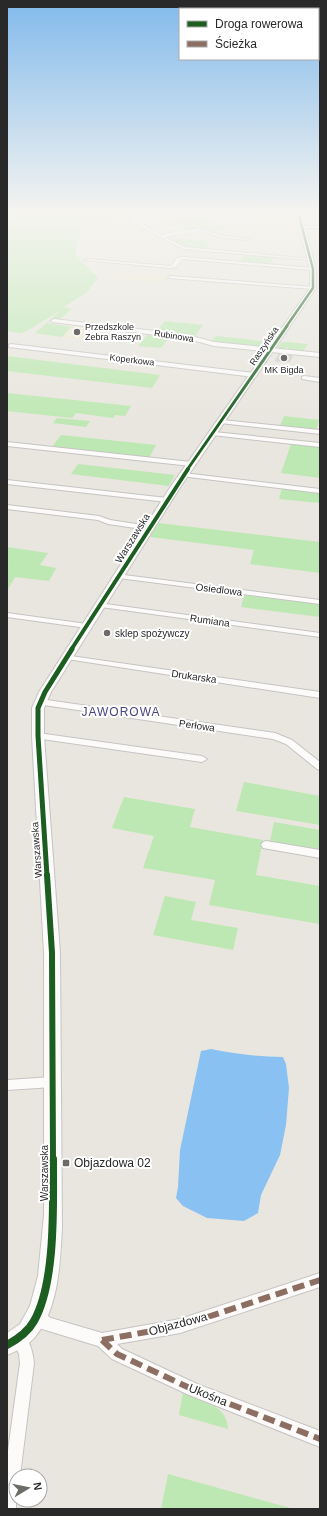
<svg xmlns="http://www.w3.org/2000/svg" width="327" height="1516" viewBox="0 0 327 1516" font-family="Arial,sans-serif">
  <style>
    .education { fill: #ede9d1 }
    .green { fill: #bee8b3 }
    .water { fill: #89c2f2 }
    .building { fill: #d1cfc9; stroke: #d3d1ca }
    .lines { fill: none; stroke-linecap: round; stroke-linejoin: round }
    .street-casing { stroke: #c5c4c4; stroke-width: 2 }
    .secondary-casing { stroke: #c5c4c4; stroke-width: 2 }
    .street { fill: #fcfbfa; fill-rule: evenodd }
    .secondary { fill: #fcfbfa; fill-rule: evenodd }
    .quiet { stroke: #8d6e63; stroke-width: 6; stroke-dasharray: 12 6; stroke-linecap: butt }
    .cycleway-far5-casing { stroke: #fff; stroke-width: 4 }
    .cycleway-far4-casing { stroke: #fff; stroke-width: 4.5 }
    .cycleway-far3-casing { stroke: #fff; stroke-width: 6 }
    .cycleway-far2-casing { stroke: #fff; stroke-width: 8 }
    .cycleway-far1-casing { stroke: #fff; stroke-width: 9 }
    .cycleway-casing { stroke: #fff; stroke-width: 10 }
    .cycleway-far5 { stroke: #1b5e20; stroke-width: 2.5 }
    .cycleway-far4 { stroke: #1b5e20; stroke-width: 3 }
    .cycleway-far3 { stroke: #1b5e20; stroke-width: 4 }
    .cycleway-far2 { stroke: #1b5e20; stroke-width: 5 }
    .cycleway-far1 { stroke: #1b5e20; stroke-width: 6 }
    .cycleway { stroke: #1b5e20; stroke-width: 8 }
    .poi-dot { fill: #6c6b68; stroke: #fff; stroke-width: 1.5 }
    .labels { text-anchor: middle; stroke-width: 4; stroke-linejoin: round; paint-order: stroke }
    .far-poi-label { font-size: 9px; fill: #292929; stroke: #fff; text-anchor: start }
    .far-street-label { font-size: 9px; fill: #292929; stroke: #fff }
    .street-label { font-size: 10px; fill: #292929; stroke: #fff }
    .poi-label { font-size: 10px; fill: #292929; stroke: #fff; text-anchor: start }
    .quarter-label { font-size: 12px; letter-spacing: 1px; fill: #47457f; stroke: #fff }
    .near-poi-label { font-size: 12px; fill: #292929; stroke: #fff; text-anchor: start }
    .near-street-label { font-size: 12px; fill: #292929; stroke: #fff }
  </style>
  <rect width="100%" height="100%" fill="#e8e6de"/>
  <g class="education">
    <path d="M 117,272 L 167,276 L 170,278 L 166,283 L 112,279 Z"/>
    <path d="M 73,325 L 92,327 L 81,339 L 62,337 Z"/>
  </g>
  <g class="green">
    <path d="M 23,212 L 131,212 L 132,217 L 83,221 L 76,249 L 76,255 L 98,278 L 87,292 L 64,307 L 72,309 L 59,320 L 60,321 L 54,318 L 47,323 L 71,327 L 62,337 L 35,333 L 61,310 L 27,331 L 20,333 L 7,331 L 7,226 Z"/>
    <path d="M 198,218 L 228,229 L 213,232 L 200,228 L 187,230 C 175,223 168,230 157,223 Z"/>
    <path d="M 165,238 L 210,241 L 205,249 L 186,248 Z"/>
    <path d="M 243,254 L 244,254 L 274,256 L 270,265 L 240,262 L 244,255 Z"/>
    <path d="M 165,321 L 203,325 L 194,337 L 156,332 Z"/>
    <path d="M 148,334 L 170,337 L 161,348 L 138,346 Z"/>
    <path d="M 216,336 L 271,342 L 267,349 L 211,341 Z"/>
    <path d="M 281,342 L 288,342 L 308,344 L 304,350 L 307,352 L 291,351 L 287,347 L 285,350 L 277,349 Z"/>
    <path d="M 7,356 L 160,375 L 152,388 L 7,371 Z"/>
    <path d="M 7,393 L 131,406 L 125,416 L 115,415 L 113,418 L 76,413 L 72,418 L 7,411 Z"/>
    <path d="M 284,416 L 319,420 L 316,430 L 280,426 Z"/>
    <path d="M 57,418 L 90,421 L 86,427 L 53,423 Z"/>
    <path d="M 61,435 L 156,445 L 149,458 L 52,447 Z"/>
    <path d="M 291,444 L 320,447 L 320,478 L 281,473 Z"/>
    <path d="M 78,464 L 175,475 L 169,486 L 71,474 Z"/>
    <path d="M 282,488 L 320,493 L 320,503 L 279,499 Z"/>
    <path d="M 158,523 L 320,542 L 320,573 L 250,564 L 254,550 L 150,537 Z"/>
    <path d="M 7,547 L 48,553 L 40,565 L 56,568 L 49,581 L 15,577 L 7,591 L 7,564 L 9,562 L 7,561 Z"/>
    <path d="M 244,595 L 320,604 L 320,617 L 241,607 Z"/>
    <path d="M 244,782 L 320,796 L 320,825 L 236,811 Z"/>
    <path d="M 124,797 L 195,809 L 190,827 L 263,840 L 256,875 L 320,886 L 320,924 L 209,905 L 215,880 L 143,868 L 154,836 L 112,828 Z"/>
    <path d="M 274,822 L 320,830 L 320,850 L 270,841 Z"/>
    <path d="M 165,896 L 196,902 L 191,920 L 238,928 L 233,950 L 153,935 Z"/>
    <path d="M 183,1392 C 201,1400 228,1406 228,1429 L 179,1415 Z"/>
    <path d="M 168,1474 L 294,1509 L 161,1509 Z"/>
  </g>
  <path class="water" d="M 211,1049 C 236,1054 258,1057 283,1057 L 286,1064 L 289,1088 L 286,1125 L 280,1155 L 261,1195 L 258,1213 L 244,1221 L 207,1218 L 183,1206 L 176,1198 L 178,1187 L 180,1150 L 201,1051 Z"/>
  <path class="building" d="M 279,354 L 293,356 L 289,362 L 275,361 Z"/>
  <g class="lines">
    <defs>
      <g id="street">
        <path d="M 130,212 L 134,212 L 137,221 L 162,235 L 168,233 L 198,229 L 225,236 L 250,239 L 248,240 L 225,238 L 198,231 L 165,237 L 184,247 L 312,259 L 310,260 L 183,249 L 134,223 Z"/>
        <path d="M 302,226 L 320,226 L 320,228 L 301,228 Z"/>
        <path d="M 183,257 L 313,268 L 315,269 L 313,270 L 183,259 L 181,260 L 176,267 L 170,268 L 84,260 L 86,259 L 170,266 L 172,265 L 177,258 Z"/>
        <path d="M 170,276 L 313,287 L 315,288 L 313,289 L 168,278 Z"/>
        <path d="M 54,319 L 188,335 L 214,342 L 320,353 L 320,357 L 214,346 L 188,339 L 52,322 L 51,321 Z"/>
        <path d="M 11,344 L 254,373 L 257,375 L 254,377 L 9,347 L 9,345 Z"/>
        <path d="M 304,376 L 320,378 L 320,382 L 302,379 L 302,377 Z"/>
        <path d="M 222,420 L 320,430 L 320,434 L 220,423 L 219,422 Z"/>
        <path d="M 214,432 L 320,443 L 320,447 L 212,435 L 212,433 Z"/>
        <path d="M 7,442 L 191,462 L 194,464 L 191,466 L 7,446 Z"/>
        <path d="M 183,473 L 320,489 L 320,493 L 181,476 L 181,474 Z"/>
        <path d="M 7,480 L 167,498 L 170,500 L 167,502 L 7,484 Z"/>
        <path d="M 7,505 L 99,516 L 110,520 L 149,526 L 152,528 L 149,530 L 108,524 L 98,520 L 7,509 Z"/>
        <path d="M 116,574 L 320,600 L 320,604 L 119,578 L 115,576 Z"/>
        <path d="M 98,603 L 320,633 L 320,637 L 101,607 L 98,607 Z"/>
        <path d="M 7,613 L 87,624 L 91,626 L 87,628 L 7,617 Z"/>
        <path d="M 64,655 L 320,692 L 320,698 L 67,659 L 64,659 L 63,657 Z"/>
        <path d="M 40,699 L 275,733 L 292,740 L 320,762 L 320,770 L 317,769 L 286,744 L 273,739 L 37,704 L 36,702 L 37,700 Z"/>
        <path d="M 38,733 L 202,756 L 207,759 L 202,762 L 35,738 L 34,736 Z"/>
        <path d="M 266,841 L 320,850 L 320,858 L 263,848 L 261,845 L 263,842 Z"/>
        <path d="M 53,1077 L 57,1078 L 59,1082 L 57,1086 L 53,1087 L 7,1090 L 7,1080 Z"/>
        <path d="M 320,1273 L 320,1287 L 180,1333 L 117,1344 L 122,1349 L 197,1384 L 320,1431 L 320,1447 L 189,1395 L 112,1359 L 98,1346 L 42,1329 L 31,1320 L 29,1315 L 31,1310 L 36,1308 L 51,1318 L 102,1333 L 180,1319 Z"/>
        <path d="M 18,1331 C 29,1335 33,1352 34,1363 L 20,1476 L 16,1476 L 16,1509 L 7,1509 L 7,1458 L 20,1363 L 19,1354 L 11,1338 L 13,1333 Z"/>
      </g>
      <path id="secondary" d="M 295,212 L 301,212 L 316,269 L 316,288 L 179,489 L 51,692 L 44,708 L 44,736 L 60,953 L 62,1228 C 60,1263 59,1308 35,1337 C 28,1345 17,1351 7,1355 L 7,1333 L 20,1324 L 30,1306 L 38,1276 L 44,1215 L 44,953 L 32,736 L 32,708 L 39,692 L 169,489 L 310,288 L 310,269 Z"/>
    </defs>
    <use href="#street" class="street-casing"/>
    <use href="#secondary" class="secondary-casing"/>
    <use href="#street" class="street"/>
    <use href="#secondary" class="secondary"/>
    <g class="quiet">
      <path d="M 102,1340 L 117,1354 L 194,1390 L 320,1439"/>
      <path d="M 102,1340 L 180,1326 L 320,1280"/>
    </g>
    <defs>
      <path id="cycleway-far5" d="M 286,327 L 313,288 L 313,269 L 298,212"/>
      <path id="cycleway-far4" d="M 187,470 L 287,326"/>
      <path id="cycleway-far3" d="M 71,650 L 188,469"/>
      <path id="cycleway-far2" d="M 47,876 L 38,736 L 38,708 L 45,692 L 72,649"/>
      <path id="cycleway-far1" d="M 47,875 L 52,953 L 53,1160"/>
      <path id="cycleway" d="M 7,1345 C 18,1339 28,1332 34,1321 C 56,1282 53,1204 53,1159"/>
    </defs>
    <use href="#cycleway-far5" class="cycleway-far5-casing"/>
    <use href="#cycleway-far4" class="cycleway-far4-casing"/>
    <use href="#cycleway-far3" class="cycleway-far3-casing"/>
    <use href="#cycleway-far2" class="cycleway-far2-casing"/>
    <use href="#cycleway-far1" class="cycleway-far1-casing"/>
    <use href="#cycleway" class="cycleway-casing"/>
    <use href="#cycleway-far5" class="cycleway-far5"/>
    <use href="#cycleway-far4" class="cycleway-far4"/>
    <use href="#cycleway-far3" class="cycleway-far3"/>
    <use href="#cycleway-far2" class="cycleway-far2"/>
    <use href="#cycleway-far1" class="cycleway-far1"/>
    <use href="#cycleway" class="cycleway"/>
  </g>
  <linearGradient id="sky" x2="0" y2="1"><stop stop-color="#82baec"/><stop offset="0.5" stop-color="#f5f4f0"/><stop offset="1" stop-color="#f5f4f0" stop-opacity="0"/></linearGradient>
  <rect width="327" height="424" fill="url(#sky)"/>
  <g class="poi-dot">
    <circle cx="77" cy="332" r="4"/>
    <circle cx="284" cy="358" r="4"/>
    <circle cx="107" cy="633" r="4"/>
    <rect x="62" y="1159" width="8" height="8" rx="2"/>
  </g>
  <g class="labels">
    <g class="far-poi-label">
      <text x="85" y="330">Przedszkole<tspan x="85" dy="10">Zebra Raszyn</tspan></text>
      <text x="284" y="373" text-anchor="middle">MK Bigda</text>
    </g>
    <g class="far-street-label">
      <text transform="translate(174 336) rotate(9)" y="3">Rubinowa</text>
      <text transform="translate(264 346) rotate(-56)" y="3">Raszyńska</text>
      <text transform="translate(132 360) rotate(7)" y="3">Koperkowa</text>
    </g>
    <g class="street-label">
      <text transform="translate(132 538) rotate(-58)" y="4">Warszawska</text>
      <text transform="translate(219 589) rotate(7)" y="4">Osiedlowa</text>
      <text transform="translate(210 620) rotate(8)" y="4">Rumiana</text>
      <text transform="translate(194 676) rotate(8)" y="4">Drukarska</text>
      <text transform="translate(197 725) rotate(8)" y="4">Perłowa</text>
      <text transform="translate(36 850) rotate(-94)" y="4">Warszawska</text>
      <text transform="translate(44 1173) rotate(-90)" y="4">Warszawska</text>
    </g>
    <g class="poi-label">
      <text x="115" y="637">sklep spożywczy</text>
    </g>
    <g class="quarter-label">
      <text x="121" y="716">JAWOROWA</text>
    </g>
    <g class="near-poi-label">
      <text x="74" y="1167">Objazdowa 02</text>
    </g>
    <g class="near-street-label">
      <text transform="translate(178 1324) rotate(-15)" y="4">Objazdowa</text>
      <text transform="translate(208 1395) rotate(22)" y="4">Ukośna</text>
    </g>
  </g>
  <rect width="327" height="1516" fill="none" stroke="#292929" stroke-width="16"/>
  <rect x="179" y="8" width="140" height="52" fill="#ffffff" stroke="#a9a9a9"/>
  <rect x="187" y="21" width="20" height="6" fill="#1b5e20" stroke="#a9a9a9"/>
  <text x="215" y="28" font-size="12" fill="#292929">Droga rowerowa</text>
  <rect x="187" y="41" width="20" height="6" fill="#8d6e63" stroke="#a9a9a9"/>
  <text x="215" y="48" font-size="12" fill="#292929">Ścieżka</text>
  <g transform="translate(28 1488) rotate(80)"><circle r="19" fill="#ffffff" stroke="#a9a9a9"/>
  <path d="M0-3L7 15L0 10L-7 15Z" fill="#6c6b68"/>
  <text y="-6" font-size="11" font-weight="bold" text-anchor="middle" fill="#292929">N</text>
  </g>
</svg>
